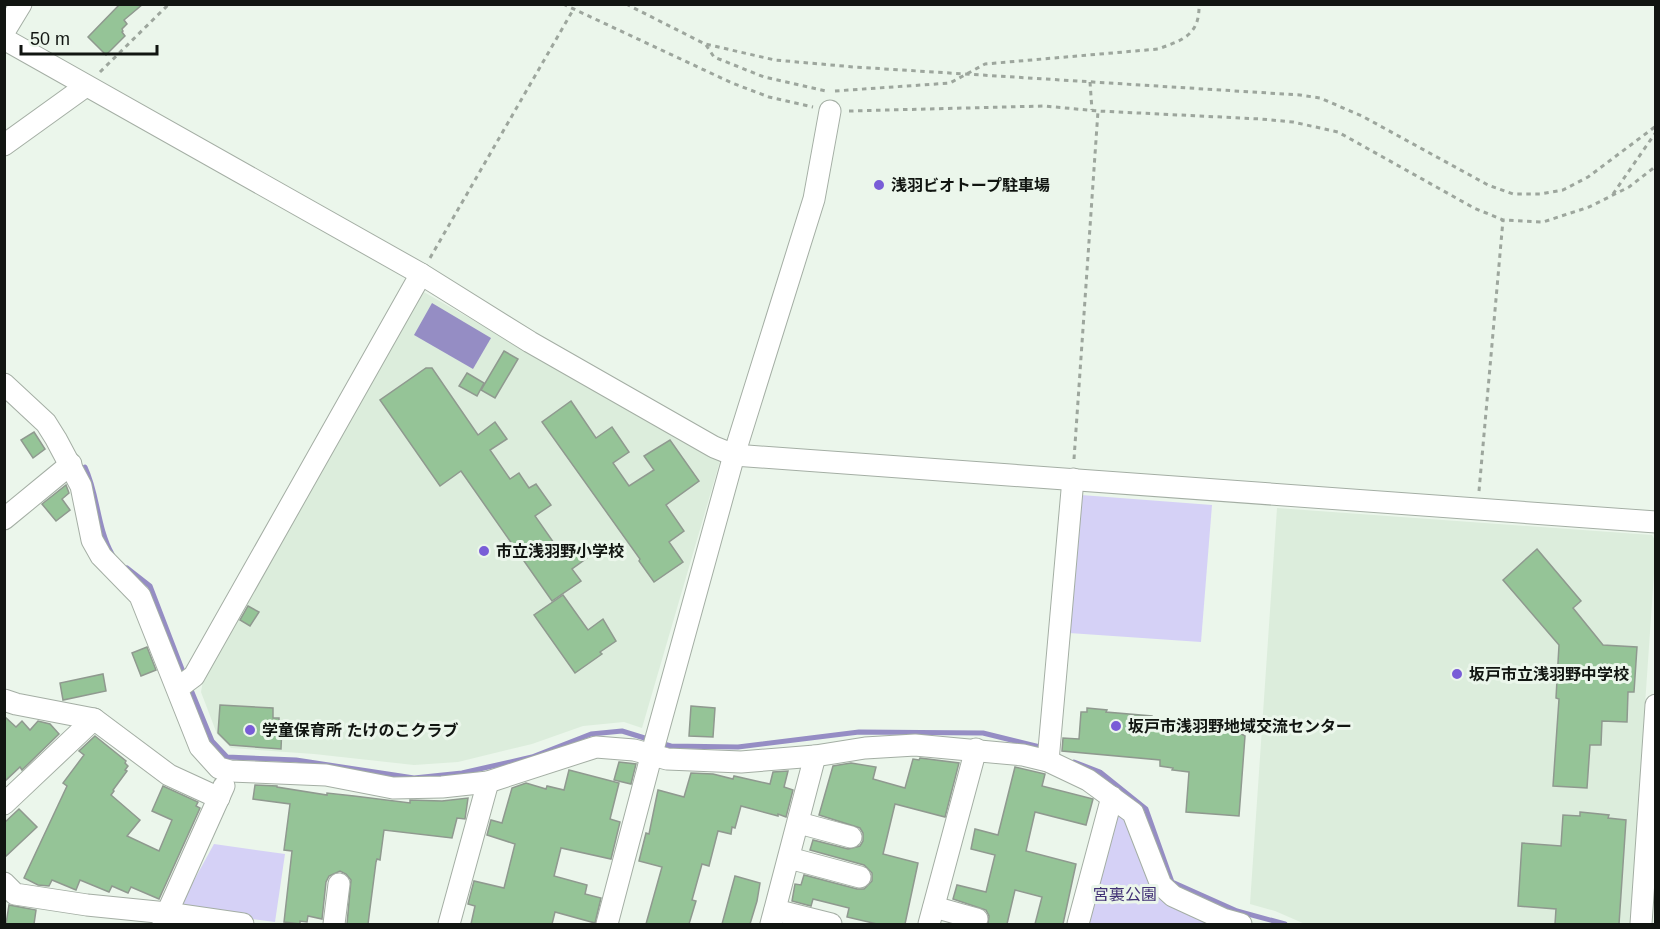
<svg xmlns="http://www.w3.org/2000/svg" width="1660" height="929" viewBox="0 0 1660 929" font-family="Arial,'Noto Sans JP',sans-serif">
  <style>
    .built { fill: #dceddc }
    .green { fill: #d5d1f6 }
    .water { fill: #958dc4 }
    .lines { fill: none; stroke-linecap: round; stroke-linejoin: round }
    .stream { stroke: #958dc4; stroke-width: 5 }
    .building { fill: #95c497; stroke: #8f998f; stroke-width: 1.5 }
    .minor-casing { stroke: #a4aea4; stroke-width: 23 }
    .path { stroke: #9da69d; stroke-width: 3; stroke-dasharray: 4.5 4.5; stroke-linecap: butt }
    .minor { stroke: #fff; stroke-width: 21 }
    .poi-dot { fill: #795dd7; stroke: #ebf6eb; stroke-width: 2 }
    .labels { text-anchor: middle; stroke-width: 6; stroke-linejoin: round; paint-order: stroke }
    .poi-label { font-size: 16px; font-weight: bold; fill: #111511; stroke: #ebf6eb; text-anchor: start }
    .park-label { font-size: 16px; fill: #413175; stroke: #ebf6eb }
  </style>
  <rect width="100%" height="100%" fill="#ebf6eb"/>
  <g class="built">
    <path d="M 422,291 L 720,461 L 642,728 L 624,722 L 583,726 L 532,744 L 458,762 L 414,765 L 314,754 L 231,748 L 217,734 L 201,692 L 205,669 Z"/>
    <path d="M 1277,508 L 1652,535 L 1655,540 L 1655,559 L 1630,924 L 1305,924 L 1275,911 L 1250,904 Z"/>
  </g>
  <g class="green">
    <path d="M 1081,495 L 1212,505 L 1201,642 L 1069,633 Z"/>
    <path d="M 1122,815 L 1150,878 L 1212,924 L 1087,924 L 1114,818 Z"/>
    <path d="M 214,844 L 285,854 L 275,922 L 186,910 L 182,902 Z"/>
  </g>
  <path class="water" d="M 432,303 L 491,338 L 473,369 L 414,335 Z"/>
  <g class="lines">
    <g class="stream">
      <path d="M 85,467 C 98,494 97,527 112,554"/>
      <path d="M 127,568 L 150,586 L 185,677"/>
      <path d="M 189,685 L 212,741 L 227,757 L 296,760 L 414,778 L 462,773 L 532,757 L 591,734 L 622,731 L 651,740"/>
      <path d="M 660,743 L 671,746 L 738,747 L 859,732 L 983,733 L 1044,748"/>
      <path d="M 1074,762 L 1100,772 L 1146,809 L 1172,882 L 1237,911 L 1285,924"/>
    </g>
  </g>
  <g class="building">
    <path d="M 120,4 L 143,4 L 124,20 L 127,24 L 122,29 L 123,31 L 122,32 L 125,36 L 106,55 L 88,37 Z"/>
    <path d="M 504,351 L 518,359 L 495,398 L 481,390 Z"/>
    <path d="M 426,368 L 432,368 L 478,435 L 495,422 L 507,439 L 490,450 L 510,479 L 519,473 L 529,488 L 536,484 L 551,505 L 535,516 L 563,556 L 578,545 L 587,558 L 572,569 L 581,581 L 552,601 L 461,471 L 440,486 L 380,400 Z"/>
    <path d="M 467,373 L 484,383 L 477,396 L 459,386 Z"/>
    <path d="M 571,401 L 596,438 L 612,427 L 629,452 L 613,463 L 629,486 L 654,470 L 644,456 L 670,440 L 699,481 L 666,505 L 684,531 L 669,542 L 683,562 L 654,582 L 639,561 L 640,559 L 542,422 Z"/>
    <path d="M 34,432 L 45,449 L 33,458 L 21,440 Z"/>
    <path d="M 66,485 L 69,493 L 62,499 L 70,510 L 56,521 L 42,504 Z"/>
    <path d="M 1537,549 L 1581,601 L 1573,608 L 1603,645 L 1637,647 L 1634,692 L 1628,692 L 1627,722 L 1602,721 L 1601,745 L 1590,745 L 1587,788 L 1553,786 L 1559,699 L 1556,698 L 1559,645 L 1503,580 Z"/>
    <path d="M 563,595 L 588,630 L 603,619 L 616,641 L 600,652 L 602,654 L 575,673 L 534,615 Z"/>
    <path d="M 248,606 L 259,612 L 250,626 L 240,620 Z"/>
    <path d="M 147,647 L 156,670 L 141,676 L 132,653 Z"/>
    <path d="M 103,674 L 106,691 L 63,700 L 60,683 Z"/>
    <path d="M 220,705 L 273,708 L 273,718 L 279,718 L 279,726 L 282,726 L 281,749 L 230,745 L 218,733 Z"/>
    <path d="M 691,706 L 715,708 L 713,737 L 689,736 Z"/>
    <path d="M 1087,708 L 1107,710 L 1106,712 L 1152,716 L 1152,725 L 1198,729 L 1199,719 L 1239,722 L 1238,732 L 1245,736 L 1239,816 L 1186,812 L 1189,772 L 1172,770 L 1173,768 L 1160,766 L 1160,760 L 1062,751 L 1063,738 L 1079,739 L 1081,712 L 1087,712 Z"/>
    <path d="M 4,716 L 16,727 L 22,721 L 30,730 L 38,721 L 50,724 L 59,734 L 22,770 L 20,767 L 4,782 Z"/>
    <path d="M 95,736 L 126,761 L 125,763 L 128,766 L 125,770 L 127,771 L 113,790 L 114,791 L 111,795 L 140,820 L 127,836 L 159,851 L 172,820 L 152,811 L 163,786 L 198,802 L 196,806 L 200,808 L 159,899 L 131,887 L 128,893 L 112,886 L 109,892 L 80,880 L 76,890 L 52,880 L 49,886 L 38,885 L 24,878 L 67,786 L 63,783 L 84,755 L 79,751 Z"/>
    <path d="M 920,758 L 959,763 L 945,817 L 895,804 L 883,854 L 918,863 L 905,924 L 877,924 L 847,917 L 849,908 L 813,899 L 811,906 L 792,901 L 795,884 L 801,885 L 804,875 L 857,889 L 864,889 L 872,881 L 872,873 L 864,865 L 810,850 L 813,840 L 848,849 L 860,846 L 863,841 L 863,833 L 860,828 L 819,815 L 833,766 L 851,763 L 876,767 L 873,779 L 905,788 L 913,759 L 919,760 Z"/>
    <path d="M 619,762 L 636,764 L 631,784 L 614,780 Z"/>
    <path d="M 1015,767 L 1045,774 L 1042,786 L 1093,799 L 1086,825 L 1035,812 L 1026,851 L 1076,864 L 1063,924 L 1035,924 L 1042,897 L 1015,890 L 1007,924 L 988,924 L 989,916 L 986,910 L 953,899 L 957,885 L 986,892 L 995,855 L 971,849 L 975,829 L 998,835 Z"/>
    <path d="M 569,770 L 619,783 L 610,819 L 620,822 L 611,859 L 561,848 L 554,876 L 587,885 L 585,894 L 601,898 L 595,923 L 555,912 L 552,924 L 471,924 L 475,906 L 468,904 L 474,881 L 504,888 L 515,844 L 487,835 L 491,820 L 502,823 L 512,788 L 526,783 L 546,789 L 547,786 L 564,790 Z"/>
    <path d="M 788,771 L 784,787 L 793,790 L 786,817 L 778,814 L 778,816 L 741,806 L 735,828 L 732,827 L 731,834 L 718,831 L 709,866 L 702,864 L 692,900 L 696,901 L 689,924 L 646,924 L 662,867 L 639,861 L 646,833 L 649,834 L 658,790 L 684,797 L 691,773 L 713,774 L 733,779 L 734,776 L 770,784 L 773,772 Z"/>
    <path d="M 255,785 L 277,786 L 277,787 L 327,795 L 327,793 L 354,796 L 410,803 L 410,800 L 442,801 L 468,798 L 465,819 L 457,818 L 452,838 L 384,830 L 380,860 L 377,859 L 376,862 L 368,924 L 347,924 L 351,880 L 346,874 L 340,871 L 329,876 L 326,882 L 322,919 L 308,916 L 307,922 L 300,921 L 300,924 L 284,922 L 292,851 L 284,850 L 290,804 L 253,799 Z"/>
    <path d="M 19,809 L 37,827 L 4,858 L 4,823 Z"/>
    <path d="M 1580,812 L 1609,815 L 1608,818 L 1626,820 L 1619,924 L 1555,924 L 1556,909 L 1518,906 L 1522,843 L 1561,846 L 1563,815 L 1580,816 Z"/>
    <path d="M 735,876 L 760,883 L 757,901 L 750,924 L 722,924 Z"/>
    <path d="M 9,905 L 36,910 L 34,924 L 6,924 Z"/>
  </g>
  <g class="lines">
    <defs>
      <g id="minor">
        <path d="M 4,32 L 21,4"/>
        <path d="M 4,39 L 421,274 L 530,342 L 714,447 L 734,455 L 1656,522"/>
        <path d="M 4,145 L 86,86"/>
        <path d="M 4,384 L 46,423 L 56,439 L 81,486 L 92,540 L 101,556 L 140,596 L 200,747 L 219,768 L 230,771 L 326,775 L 393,788 L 442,787 L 488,782 L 596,747 L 634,750 L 667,759 L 741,762 L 815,756 L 865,748 L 915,745 L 1023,755 L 1048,761 L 1088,780 L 1133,813 L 1161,885 L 1173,896 L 1223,919 L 1241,924"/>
        <path d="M 4,519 L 71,464"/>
        <path d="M 178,688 L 194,676 L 421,274"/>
        <path d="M 4,700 L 16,704 L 94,719 L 169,775 L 219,798"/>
        <path d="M 1048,761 L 1073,479"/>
        <path d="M 224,786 L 167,913 L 243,924"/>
        <path d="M 4,804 L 94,719"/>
        <path d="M 799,823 L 851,837"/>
        <path d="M 789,858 L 860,877"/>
        <path d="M 4,883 L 15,894 L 87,905 L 167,913 L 163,924"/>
        <path d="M 934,907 L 977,919"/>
        <path d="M 775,910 L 831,924"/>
        <path d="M 334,924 L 339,884"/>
        <path d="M 449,924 L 488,782"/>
        <path d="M 607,924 L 652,753 L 734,455 L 814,199 L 830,111"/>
        <path d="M 771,924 L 815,756"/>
        <path d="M 929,924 L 976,749"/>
        <path d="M 1078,924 L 1112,797"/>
        <path d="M 1641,924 L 1656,705"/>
      </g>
    </defs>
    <use href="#minor" class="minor-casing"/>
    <g class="path">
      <path d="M 563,4 L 732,83 L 769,97 L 813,107"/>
      <path d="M 626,4 L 705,44 L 775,60 L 854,67 L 1300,95 L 1320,98 L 1362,116 L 1488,185 L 1513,194 L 1540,194 L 1563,190 L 1588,177 L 1656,126"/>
      <path d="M 706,45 L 714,57 L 764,77 L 826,91"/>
      <path d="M 100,72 L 169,4"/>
      <path d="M 1090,82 L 1092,110"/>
      <path d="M 835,91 L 950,83 L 985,64 L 1158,49 C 1183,40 1200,35 1199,4"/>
      <path d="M 849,111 L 1044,106 L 1098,111 L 1261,119 L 1293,122 L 1338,132 L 1474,208 L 1503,220 L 1543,222 L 1589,207 L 1629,187 L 1656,166"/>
      <path d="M 1613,194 L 1656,132"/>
      <path d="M 430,258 L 573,10"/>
      <path d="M 1074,459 L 1098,111"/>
      <path d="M 1479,491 L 1503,220"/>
    </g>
    <use href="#minor" class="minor"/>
  </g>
  <g class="poi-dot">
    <circle cx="879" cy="185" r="6"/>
    <circle cx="484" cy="551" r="6"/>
    <circle cx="1457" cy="674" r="6"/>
    <circle cx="1116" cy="726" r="6"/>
    <circle cx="250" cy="730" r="6"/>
  </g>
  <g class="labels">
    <g class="poi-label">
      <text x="891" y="191">浅羽ビオトープ駐車場</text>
      <text x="496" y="557">市立浅羽野小学校</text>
      <text x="1469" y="680">坂戸市立浅羽野中学校</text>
      <text x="1128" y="732">坂戸市浅羽野地域交流センター</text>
      <text x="262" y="736">学童保育所 たけのこクラブ</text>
    </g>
    <g class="park-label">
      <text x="1125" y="900">宮裏公園</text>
    </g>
  </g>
  <rect width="1660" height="929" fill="none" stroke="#111511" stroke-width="12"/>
  <path d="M21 45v9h136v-9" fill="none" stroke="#111511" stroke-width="3"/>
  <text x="30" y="45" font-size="18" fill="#111511" stroke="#ebf6eb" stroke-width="4.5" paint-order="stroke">50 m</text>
</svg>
